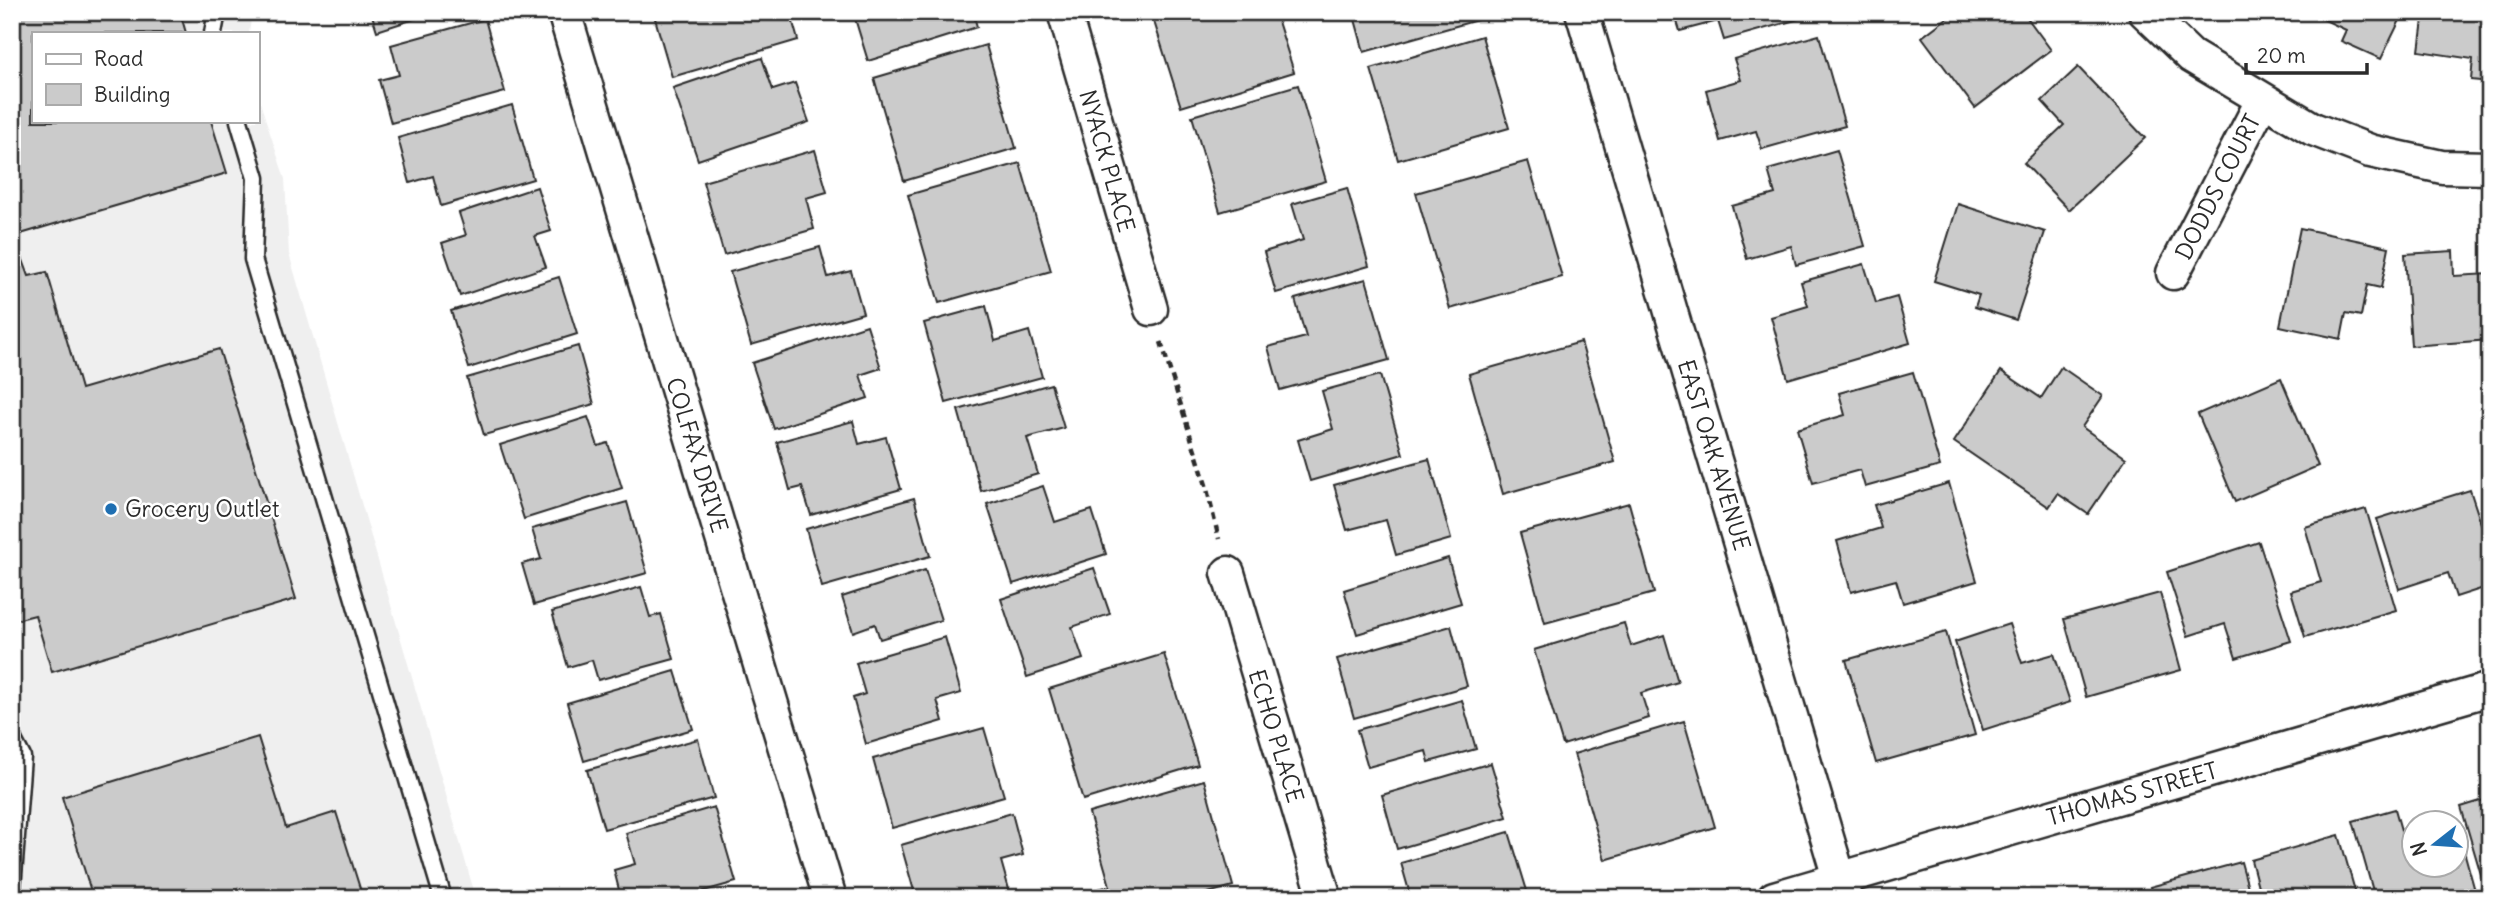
<svg xmlns="http://www.w3.org/2000/svg" width="2502" height="910" viewBox="0 0 2502 910" font-family="Delius,sans-serif">
  <style>
    .built { fill: #efefef }
    .building { fill: #cbcbcb; stroke: #2b2b2b; stroke-width: 2 }
    .lines { fill: none; stroke-linecap: round; stroke-linejoin: round }
    .service-casing { stroke: #2b2b2b; stroke-width: 21 }
    .minor-casing { stroke: #2b2b2b; stroke-width: 37 }
    .path { stroke: #2b2b2b; stroke-width: 4.5; stroke-dasharray: 7 5; stroke-linecap: butt }
    .service { stroke: #fff; stroke-width: 16 }
    .minor { stroke: #fff; stroke-width: 32 }
    .poi-dot { fill: #1f6fb2; stroke: #fff; stroke-width: 2.5 }
    .labels { text-anchor: middle; stroke-width: 5; stroke-linejoin: round; paint-order: stroke }
    .street-label { font-size: 23px; fill: #2b2b2b; stroke: #fff }
    .poi-label { font-size: 23px; fill: #2b2b2b; stroke: #fff; text-anchor: start }
  </style>
  <rect width="100%" height="100%" fill="#fff"/>
  <filter id="ink" filterUnits="userSpaceOnUse"><feTurbulence type="fractalNoise" baseFrequency=".0143" numOctaves="2"/><feDisplacementMap in="SourceGraphic" scale="14" xChannelSelector="R" yChannelSelector="G"/><feConvolveMatrix kernelMatrix="1 2 1 2 8 2 1 2 1" color-interpolation-filters="sRGB"/></filter>
  <g filter="url(#ink)">
    <path class="built" d="M 12,12 L 252,12 L 249,33 L 33,33 L 33,121 L 257,121 L 257,93 L 285,179 L 289,254 L 476,898 L 12,898 Z"/>
    <g class="building">
      <path d="M 12,12 L 180,12 L 186,33 L 33,33 L 33,121 L 211,121 L 227,173 L 14,236 L 29,276 L 47,272 L 81,389 L 219,349 L 296,599 L 52,672 L 35,615 L 12,621 Z"/>
      <path d="M 371,12 L 436,12 L 377,31 Z"/>
      <path d="M 662,12 L 790,12 L 798,40 L 672,77 L 654,15 Z"/>
      <path d="M 853,12 L 973,12 L 977,27 L 868,61 Z"/>
      <path d="M 1151,12 L 1275,12 L 1294,72 L 1181,107 Z"/>
      <path d="M 1353,12 L 1475,12 L 1477,20 L 1364,52 Z"/>
      <path d="M 1674,12 L 1804,12 L 1806,17 L 1724,40 L 1718,21 L 1680,31 Z"/>
      <path d="M 1955,12 L 2023,12 L 2051,50 L 1975,108 L 1922,37 Z"/>
      <path d="M 2308,12 L 2399,12 L 2403,14 L 2381,59 L 2341,41 L 2346,30 Z"/>
      <path d="M 2424,12 L 2490,12 L 2490,82 L 2471,80 L 2473,59 L 2419,51 Z"/>
      <path d="M 485,19 L 505,92 L 391,123 L 379,80 L 399,75 L 391,45 Z"/>
      <path d="M 1819,35 L 1845,126 L 1762,149 L 1756,131 L 1720,141 L 1706,90 L 1741,80 L 1734,59 Z"/>
      <path d="M 1482,36 L 1509,128 L 1398,160 L 1371,69 Z"/>
      <path d="M 986,45 L 1016,148 L 904,181 L 874,78 Z"/>
      <path d="M 762,58 L 773,90 L 795,83 L 809,122 L 698,160 L 673,88 Z"/>
      <path d="M 2078,67 L 2145,138 L 2069,210 L 2024,163 L 2064,125 L 2042,101 Z"/>
      <path d="M 1298,85 L 1326,181 L 1220,212 L 1192,116 Z"/>
      <path d="M 512,105 L 533,179 L 441,206 L 433,176 L 410,183 L 398,138 Z"/>
      <path d="M 815,150 L 827,192 L 806,198 L 814,229 L 724,255 L 703,182 Z"/>
      <path d="M 1837,150 L 1865,246 L 1796,265 L 1791,246 L 1747,259 L 1732,206 L 1775,194 L 1768,170 Z"/>
      <path d="M 1528,161 L 1562,277 L 1450,309 L 1416,193 Z"/>
      <path d="M 1020,163 L 1051,271 L 939,303 L 908,195 Z"/>
      <path d="M 537,187 L 551,231 L 535,236 L 546,267 L 460,296 L 442,243 L 466,235 L 459,213 Z"/>
      <path d="M 1347,188 L 1369,266 L 1276,293 L 1264,252 L 1303,240 L 1292,204 Z"/>
      <path d="M 1958,204 L 2045,232 L 2016,320 L 1975,307 L 1979,295 L 1934,281 Z"/>
      <path d="M 2300,228 L 2389,247 L 2381,288 L 2367,285 L 2361,316 L 2346,313 L 2341,339 L 2280,326 Z"/>
      <path d="M 820,247 L 828,277 L 851,271 L 863,313 L 751,345 L 730,272 Z"/>
      <path d="M 2453,251 L 2454,276 L 2490,274 L 2490,340 L 2411,346 L 2405,254 Z"/>
      <path d="M 1864,264 L 1876,303 L 1897,297 L 1910,343 L 1788,379 L 1771,317 L 1808,306 L 1801,282 Z"/>
      <path d="M 559,277 L 577,334 L 469,368 L 451,311 Z"/>
      <path d="M 1366,279 L 1389,360 L 1280,390 L 1268,347 L 1306,337 L 1295,299 Z"/>
      <path d="M 986,306 L 995,341 L 1029,331 L 1042,377 L 946,403 L 924,323 Z"/>
      <path d="M 867,325 L 881,368 L 860,375 L 868,398 L 774,429 L 752,363 Z"/>
      <path d="M 1581,342 L 1615,462 L 1503,494 L 1469,374 Z"/>
      <path d="M 578,346 L 594,404 L 484,435 L 467,378 Z"/>
      <path d="M 2061,367 L 2103,396 L 2082,427 L 2126,458 L 2088,514 L 2058,494 L 2049,507 L 1954,442 L 2001,371 L 2041,398 Z"/>
      <path d="M 1913,372 L 1940,466 L 1865,487 L 1860,470 L 1813,483 L 1797,429 L 1845,415 L 1839,393 Z"/>
      <path d="M 1380,375 L 1403,454 L 1310,481 L 1298,440 L 1333,429 L 1322,391 Z"/>
      <path d="M 2281,378 L 2318,466 L 2235,502 L 2198,414 Z"/>
      <path d="M 1051,384 L 1064,428 L 1027,438 L 1038,474 L 981,491 L 958,410 Z"/>
      <path d="M 588,417 L 598,446 L 608,443 L 622,488 L 524,519 L 500,445 Z"/>
      <path d="M 853,421 L 859,444 L 886,437 L 901,489 L 811,515 L 802,487 L 790,490 L 777,442 Z"/>
      <path d="M 1429,459 L 1451,539 L 1396,555 L 1386,520 L 1347,530 L 1334,485 Z"/>
      <path d="M 1949,483 L 1977,581 L 1903,603 L 1896,580 L 1851,592 L 1837,541 L 1881,528 L 1874,505 Z"/>
      <path d="M 1043,486 L 1055,522 L 1092,510 L 1106,554 L 1013,584 L 987,504 Z"/>
      <path d="M 2470,490 L 2490,551 L 2490,586 L 2456,597 L 2448,573 L 2399,589 L 2377,519 Z"/>
      <path d="M 914,498 L 930,556 L 822,587 L 806,529 Z"/>
      <path d="M 627,502 L 647,573 L 534,605 L 522,564 L 541,559 L 532,529 Z"/>
      <path d="M 1629,503 L 1654,593 L 1545,623 L 1520,533 Z"/>
      <path d="M 2366,509 L 2396,610 L 2305,637 L 2291,591 L 2321,582 L 2305,527 Z"/>
      <path d="M 2259,542 L 2291,641 L 2236,658 L 2225,624 L 2188,636 L 2167,572 Z"/>
      <path d="M 1448,558 L 1461,603 L 1357,634 L 1344,590 Z"/>
      <path d="M 1094,568 L 1110,614 L 1072,627 L 1083,659 L 1027,677 L 1001,599 Z"/>
      <path d="M 925,570 L 941,620 L 880,639 L 875,624 L 853,632 L 842,597 Z"/>
      <path d="M 641,587 L 650,617 L 661,614 L 674,659 L 598,680 L 592,660 L 568,667 L 552,612 Z"/>
      <path d="M 2160,593 L 2181,670 L 2086,697 L 2064,619 Z"/>
      <path d="M 1624,623 L 1631,646 L 1664,635 L 1678,682 L 1641,693 L 1649,718 L 1563,745 L 1534,650 Z"/>
      <path d="M 2009,624 L 2022,663 L 2054,654 L 2070,702 L 1983,730 L 1955,642 Z"/>
      <path d="M 1451,626 L 1467,686 L 1354,718 L 1337,659 Z"/>
      <path d="M 1946,632 L 1975,735 L 1876,763 L 1846,660 Z"/>
      <path d="M 945,637 L 961,693 L 937,700 L 943,721 L 866,744 L 853,698 L 865,694 L 856,663 Z"/>
      <path d="M 1164,654 L 1198,765 L 1083,800 L 1049,689 Z"/>
      <path d="M 675,671 L 693,729 L 584,761 L 567,703 Z"/>
      <path d="M 1462,700 L 1476,749 L 1429,762 L 1426,751 L 1368,767 L 1357,730 Z"/>
      <path d="M 1684,721 L 1715,827 L 1605,860 L 1574,754 Z"/>
      <path d="M 984,728 L 1004,796 L 892,828 L 873,759 Z"/>
      <path d="M 258,737 L 286,828 L 336,812 L 363,898 L 93,898 L 62,797 Z"/>
      <path d="M 698,739 L 714,798 L 604,829 L 587,770 Z"/>
      <path d="M 1491,763 L 1507,817 L 1397,849 L 1382,795 Z"/>
      <path d="M 1204,780 L 1233,886 L 1190,898 L 1096,898 L 1094,890 L 1110,886 L 1089,813 Z"/>
      <path d="M 2490,798 L 2490,898 L 2488,898 L 2461,807 Z"/>
      <path d="M 714,807 L 736,882 L 679,898 L 621,898 L 614,870 L 635,864 L 626,833 Z"/>
      <path d="M 2395,809 L 2406,848 L 2414,845 L 2414,864 L 2456,864 L 2456,834 L 2459,833 L 2477,898 L 2375,898 L 2353,821 Z"/>
      <path d="M 1012,813 L 1023,855 L 1001,861 L 1010,893 L 992,898 L 916,898 L 901,845 Z"/>
      <path d="M 1509,832 L 1528,894 L 1513,898 L 1411,898 L 1401,863 Z"/>
      <path d="M 2339,835 L 2357,898 L 2261,898 L 2251,860 Z"/>
      <path d="M 2241,862 L 2251,898 L 2153,898 L 2150,887 Z"/>
    </g>
    <g class="lines">
      <defs>
        <g id="service">
          <path d="M 213,33 L 217,12"/>
          <path d="M 239,121 L 256,178 L 253,259 L 443,898"/>
          <path d="M 12,738 L 22,757 L 12,889"/>
        </g>
        <g id="minor">
          <path d="M 564,12 L 830,898"/>
          <path d="M 1064,12 L 1151,309"/>
          <path d="M 1582,12 L 1845,898"/>
          <path d="M 2145,12 L 2191,56 L 2313,129 L 2370,151 L 2442,167 L 2490,168"/>
          <path d="M 2173,273 L 2262,101"/>
          <path d="M 1228,573 L 1325,898"/>
          <path d="M 1774,898 L 2490,689"/>
        </g>
      </defs>
      <use href="#service" class="service-casing"/>
      <use href="#minor" class="minor-casing"/>
      <path class="path" d="M 1161,342 L 1206,485 L 1219,539"/>
      <use href="#service" class="service"/>
      <use href="#minor" class="minor"/>
    </g>
  </g>
  <circle class="poi-dot" cx="111" cy="509" r="7"/>
  <g class="labels">
    <g class="street-label">
      <text transform="translate(1107 161) rotate(74)" y="8">NYACK PLACE</text>
      <text transform="translate(2218 187) rotate(-63)" y="8">DODDS COURT</text>
      <text transform="translate(697 455) rotate(73)" y="8">COLFAX DRIVE</text>
      <text transform="translate(1714 455) rotate(73)" y="8">EAST OAK AVENUE</text>
      <text transform="translate(1276 736) rotate(73)" y="8">ECHO PLACE</text>
      <text transform="translate(2132 794) rotate(-16)" y="8">THOMAS STREET</text>
    </g>
    <g class="poi-label">
      <text x="125" y="517">Grocery Outlet</text>
    </g>
  </g>
  <rect width="2502" height="910" fill="none" stroke="#fff" stroke-width="42"/>
  <rect x="21" y="21" width="2460" height="868" fill="none" stroke="#2b2b2b" stroke-width="2.5" filter="url(#ink)"/>
  <rect x="32" y="32" width="228" height="91" fill="#ffffff" stroke="#aaaaaa" stroke-width="2"/>
  <rect x="46" y="54" width="35" height="10" fill="#ffffff" stroke="#aaaaaa" stroke-width="2"/>
  <text x="94" y="66" font-size="21" fill="#2b2b2b">Road</text>
  <rect x="46" y="84" width="35" height="21" fill="#cbcbcb" stroke="#aaaaaa" stroke-width="2"/>
  <text x="94" y="102" font-size="21" fill="#2b2b2b">Building</text>
  <g transform="translate(2435 844) rotate(253)"><circle r="33" fill="#ffffff" stroke="#aaaaaa" stroke-width="2"/>
  <path d="M0-5L12 26L0 18L-12 26Z" fill="#1f6fb2"/>
  <text y="-10" font-size="19" font-weight="bold" text-anchor="middle" fill="#2b2b2b">N</text>
  </g>
  <path d="M2246 63v10h121v-10" fill="none" stroke="#2b2b2b" stroke-width="3.5"/>
  <text x="2257" y="63" font-size="21" fill="#2b2b2b" stroke="#ffffff" stroke-width="5" paint-order="stroke">20 m</text>
</svg>
